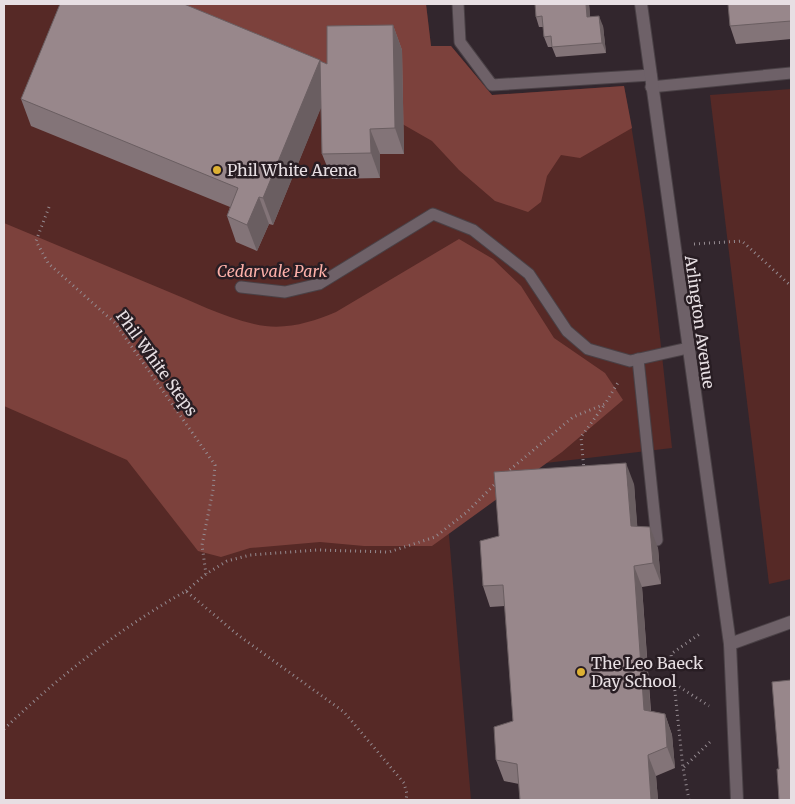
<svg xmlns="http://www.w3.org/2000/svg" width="795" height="804" viewBox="0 0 795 804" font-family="Merriweather,serif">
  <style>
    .green { fill: #562926 }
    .forest { fill: #7c413c }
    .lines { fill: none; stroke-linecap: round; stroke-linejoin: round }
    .service-casing { stroke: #4a4146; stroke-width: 13 }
    .minor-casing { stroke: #4a4146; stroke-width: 14 }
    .path { stroke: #958b91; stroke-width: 3; stroke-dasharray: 1 4; stroke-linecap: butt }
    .service { stroke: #6e6168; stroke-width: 11 }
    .minor { stroke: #6e6168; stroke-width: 12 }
    .wall { fill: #837478 }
    .shaded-wall { fill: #6a5e61 }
    .building { fill: #98878b; stroke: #6a5e61 }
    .poi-dot { fill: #ddb133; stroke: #281d23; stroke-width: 2 }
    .labels { text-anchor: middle; stroke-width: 5; stroke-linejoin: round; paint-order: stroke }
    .poi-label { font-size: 16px; fill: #e7dfe3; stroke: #281d23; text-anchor: start }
    .park-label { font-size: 16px; font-style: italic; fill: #fdb0a9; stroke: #281d23 }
    .street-label { font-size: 16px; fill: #e7dfe3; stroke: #281d23 }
  </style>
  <rect width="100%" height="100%" fill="#32262d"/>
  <g class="green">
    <path d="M 4,4 L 426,4 L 431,46 L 451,46 L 492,95 L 624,86 C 647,207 659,327 672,448 L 444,475 L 471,800 L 4,800 Z"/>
    <path d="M 791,89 L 791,579 L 769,584 L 710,95 Z"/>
  </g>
  <g class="forest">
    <path d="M 130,4 L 426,4 L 431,46 L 451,46 L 492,95 L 624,86 L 632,128 L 580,158 L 561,155 L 547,176 L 541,202 L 528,212 L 495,201 L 459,170 L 432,141 L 336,86 Z"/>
    <path d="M 4,223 C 57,245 109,267 162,289 C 192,301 223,317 254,324 C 283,331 310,323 336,312 L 459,239 L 493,259 L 521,286 L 554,338 L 605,373 L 623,400 L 562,452 L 432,546 L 364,546 L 320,542 L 250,548 L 221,557 L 198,551 L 127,460 L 4,406 Z"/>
  </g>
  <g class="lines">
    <defs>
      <g id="service">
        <path d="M 458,4 L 460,42 L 492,85 L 651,75"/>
        <path d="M 651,87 L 791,73"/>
        <path d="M 241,287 L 285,292 L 319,284 L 433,214 L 473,230 L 529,274 L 567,331 L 588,349 L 630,361 L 688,348"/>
        <path d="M 638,359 L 657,540"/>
      </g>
      <g id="minor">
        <path d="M 641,4 L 730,644 L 737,800"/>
        <path d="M 730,644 L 791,622"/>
      </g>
    </defs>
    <use href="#service" class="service-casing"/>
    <use href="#minor" class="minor-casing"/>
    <g class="path">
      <path d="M 49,207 L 36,241 L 48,263 L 115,323 L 215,465 L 213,490 L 202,545 L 206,574"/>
      <path d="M 694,244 L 742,241 L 791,286"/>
      <path d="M 584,470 L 581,437 L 605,404"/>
      <path d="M 506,473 L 573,417 L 605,404 L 619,381"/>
      <path d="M 186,591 L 206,574 L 227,561 L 250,555 L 317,550 L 389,552 L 435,537 L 467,512 L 498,481"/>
      <path d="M 675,684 L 709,706"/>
      <path d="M 4,729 C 61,675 117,630 186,591 L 238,635 L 344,712 L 404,783 L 407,794 L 406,800"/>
      <path d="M 684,767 L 710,742"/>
      <path d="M 689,800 L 683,768 L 671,654 L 701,633"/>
    </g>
    <use href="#service" class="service"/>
    <use href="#minor" class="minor"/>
  </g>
  <g class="wall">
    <path d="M 589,4 L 590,17 L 603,26 L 606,53 L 556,57 L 552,47 L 548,47 L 544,37 L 543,27 L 539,27 L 536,17 Z"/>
    <path d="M 791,4 L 791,39 L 736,44 L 730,26 Z"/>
    <path d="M 393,25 L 402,50 L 404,154 L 380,154 L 380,178 L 332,179 L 322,154 L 321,107 L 273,225 L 269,224 L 257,251 L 236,242 L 227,216 L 230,207 L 31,126 L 21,99 L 320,60 L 320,61 L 327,64 Z"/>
    <path d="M 634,484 L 637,526 L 658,548 L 661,584 L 642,587 L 651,711 L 665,714 L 672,735 L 675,768 L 656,776 L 658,800 L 520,800 L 519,784 L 504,781 L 496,760 L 513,721 L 505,606 L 490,607 L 483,586 L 499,536 Z"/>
  </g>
  <g class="shaded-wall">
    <path d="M 586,4 L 589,4 L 591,27 L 587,17 Z"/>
    <path d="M 599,16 L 603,26 L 606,53 L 602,43 Z"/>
    <path d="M 393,25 L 402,50 L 404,154 L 395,128 Z"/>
    <path d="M 320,60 L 330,86 L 273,225 L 263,198 Z"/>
    <path d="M 370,129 L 380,154 L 380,178 L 371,153 Z"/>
    <path d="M 259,197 L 269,224 L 257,251 L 247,225 Z"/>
    <path d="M 626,463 L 634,484 L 639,547 L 631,526 Z"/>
    <path d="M 650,527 L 658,548 L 661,584 L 653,563 Z"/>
    <path d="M 634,566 L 642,587 L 652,731 L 644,710 Z"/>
    <path d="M 665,714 L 672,735 L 675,768 L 667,747 Z"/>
    <path d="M 648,755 L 656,776 L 658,800 L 651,800 Z"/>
  </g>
  <g class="building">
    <path d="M 60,4 L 184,4 L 320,60 L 263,198 L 259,197 L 247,225 L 227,216 L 238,188 L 21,99 Z"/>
    <path d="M 535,4 L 586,4 L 587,17 L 599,16 L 602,43 L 552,47 L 551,36 L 544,37 L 542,16 L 536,17 Z"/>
    <path d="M 728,4 L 791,4 L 791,21 L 730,26 Z"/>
    <path d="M 393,25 L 395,128 L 370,129 L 371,153 L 322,154 L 320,61 L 327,64 L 327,26 Z"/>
    <path d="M 626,463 L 631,526 L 650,527 L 653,563 L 634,566 L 644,710 L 665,714 L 667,747 L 648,755 L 651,800 L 520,800 L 517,764 L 496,760 L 494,727 L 513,721 L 503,585 L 483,586 L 480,541 L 499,536 L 494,472 Z"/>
    <path d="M 791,680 L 791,800 L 779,800 L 777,769 L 779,769 L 772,682 Z"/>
  </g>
  <g class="poi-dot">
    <circle cx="217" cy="170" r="5"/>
    <circle cx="581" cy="672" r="5"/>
  </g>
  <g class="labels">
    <g class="poi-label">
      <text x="227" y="176">Phil White Arena</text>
      <text x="591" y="669">The Leo Baeck<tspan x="591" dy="18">Day School</tspan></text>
    </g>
    <g class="park-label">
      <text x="272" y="277">Cedarvale Park</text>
    </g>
    <g class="street-label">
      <text transform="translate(700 322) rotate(82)" y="6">Arlington Avenue</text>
      <text transform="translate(157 363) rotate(54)" y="6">Phil White Steps</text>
    </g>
  </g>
  <rect width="795" height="804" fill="none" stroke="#e7dfe3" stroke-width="10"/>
</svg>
